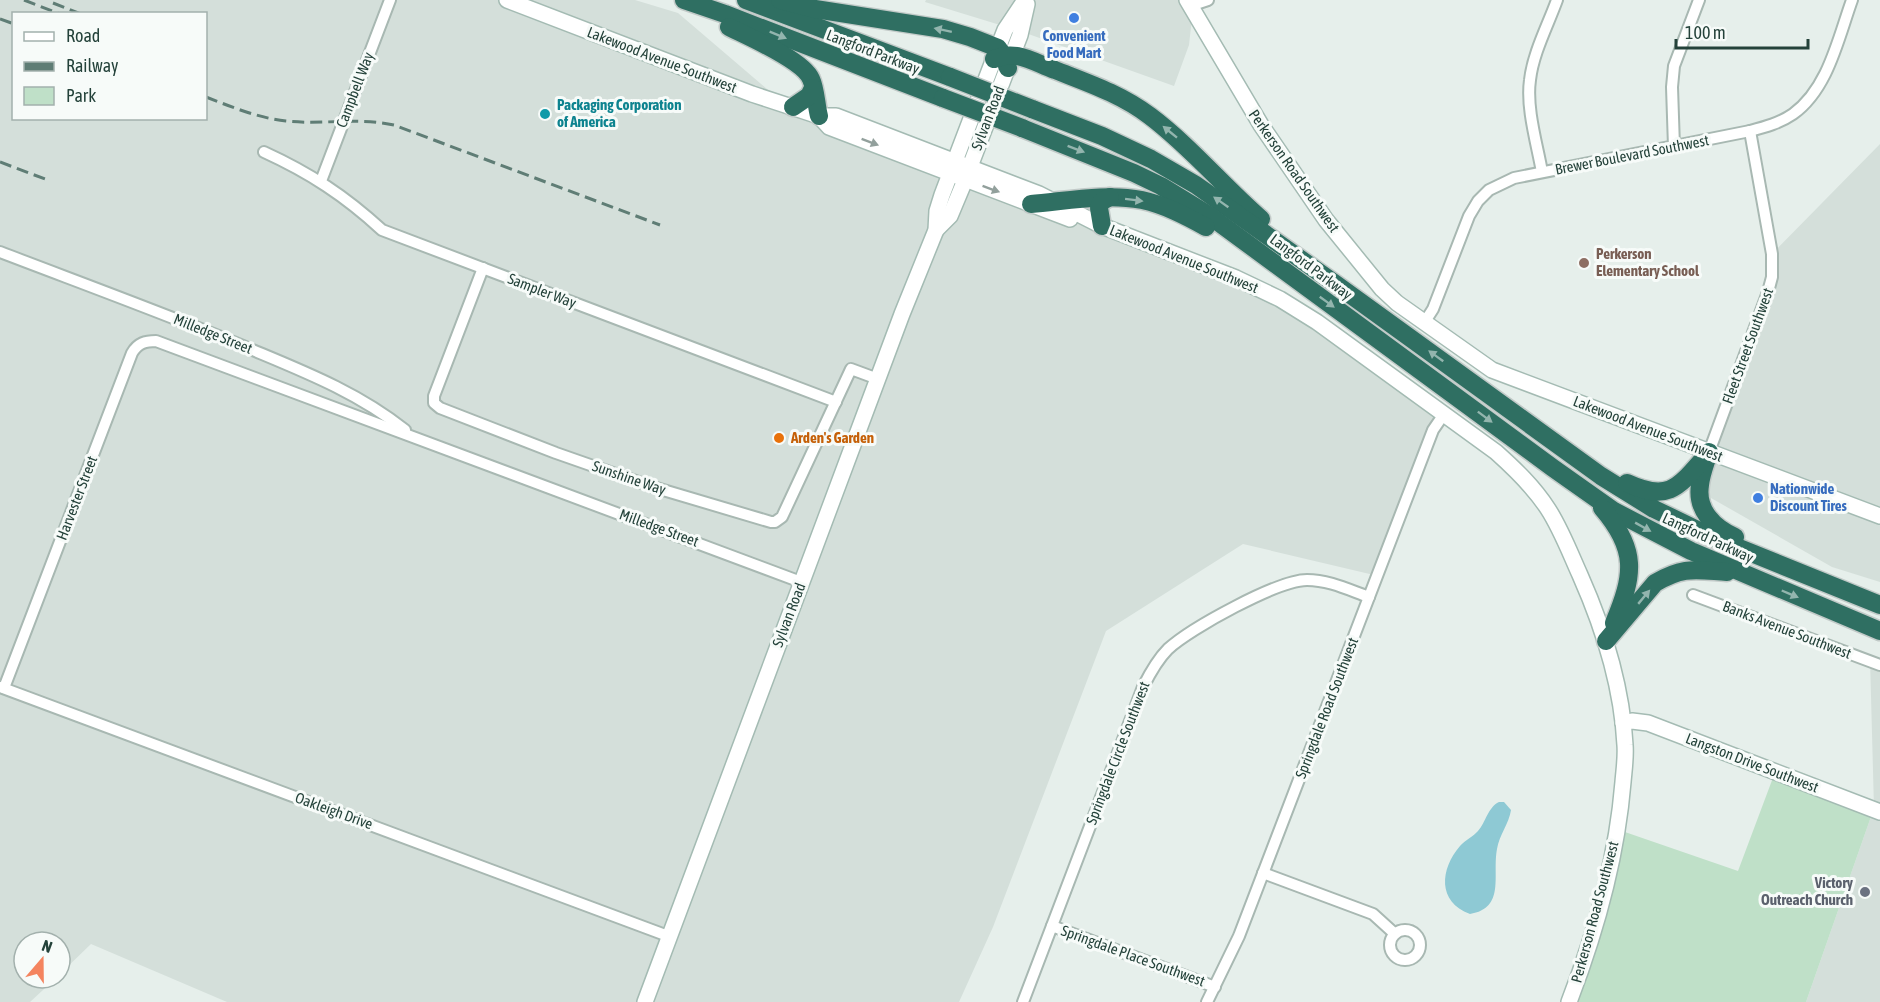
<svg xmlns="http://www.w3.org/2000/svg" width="1880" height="1002" viewBox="0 0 1880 1002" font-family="'Asap Condensed',sans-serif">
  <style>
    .built { fill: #d4dfda; fill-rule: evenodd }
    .green { fill: #bfe0c8 }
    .water { fill: #8ec9d4 }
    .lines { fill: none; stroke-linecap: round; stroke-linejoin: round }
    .street-casing { stroke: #a8b8b2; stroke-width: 14 }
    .secondary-casing { stroke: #a4bbb3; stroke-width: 18 }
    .highway-casing { stroke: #c2cac8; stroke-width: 21 }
    .street { stroke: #fff; stroke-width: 10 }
    .secondary { stroke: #fff; stroke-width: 15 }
    .highway { stroke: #2f6f62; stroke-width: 18 }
    .rail { stroke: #5f7d75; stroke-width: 3; stroke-dasharray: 12 6; stroke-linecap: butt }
    .highway-bridge-casing { stroke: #c2cac8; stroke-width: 21; stroke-linecap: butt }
    .highway-bridge { stroke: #2f6f62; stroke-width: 18 }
    .oneway { fill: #93b5ae }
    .oneway2 { fill: #92a09c }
    .shop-dot { fill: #3f7fe0; stroke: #f7fbf9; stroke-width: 2 }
    .culture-dot { fill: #0f9aa8; stroke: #f7fbf9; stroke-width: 2 }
    .education-dot { fill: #8d6e63; stroke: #f7fbf9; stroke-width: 2 }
    .food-dot { fill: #e8710a; stroke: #f7fbf9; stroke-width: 2 }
    .worship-dot { fill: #6b7280; stroke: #f7fbf9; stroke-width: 2 }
    .labels { text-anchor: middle; stroke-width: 6; stroke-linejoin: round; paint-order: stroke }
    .shop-label { font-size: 15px; font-weight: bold; fill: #366cbe; stroke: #f7fbf9 }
    .street-label { font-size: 15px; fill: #24423a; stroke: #f7fbf9 }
    .culture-label { font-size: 15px; font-weight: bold; fill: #0d838f; stroke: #f7fbf9; text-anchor: start }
    .education-label { font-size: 15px; font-weight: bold; fill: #785e54; stroke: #f7fbf9; text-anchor: start }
    .food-label { font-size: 15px; font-weight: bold; fill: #c56008; stroke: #f7fbf9; text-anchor: start }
    .worship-label { font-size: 15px; font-weight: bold; fill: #5b616d; stroke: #f7fbf9; text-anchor: end }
  </style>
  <rect width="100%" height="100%" fill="#e6efeb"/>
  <g class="built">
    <path d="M 0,0 L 635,0 L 678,13 L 795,113 L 1295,304 L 1437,416 L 1374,575 L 1243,544 L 1106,631 L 993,927 L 959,1002 L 227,1002 L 91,944 L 60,974 L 60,942 L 24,942 L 24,978 L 56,978 L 30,1002 L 0,1002 ZM 14,14 L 206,14 L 206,118 L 14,118 Z"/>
    <path d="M 926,0 L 1194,0 L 1189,45 L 1174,86 L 1020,31 L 925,2 Z"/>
    <path d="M 1880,144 L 1880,582 L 1832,567 L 1697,490 L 1762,309 L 1771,255 Z"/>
    <path d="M 1870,658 L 1880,660 L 1880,1002 L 1806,1002 L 1874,808 Z"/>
  </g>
  <path class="green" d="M 1774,775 L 1874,808 L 1806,1002 L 1569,1002 L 1622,831 L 1738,871 Z"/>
  <path class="water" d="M 1499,802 L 1504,802 L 1511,810 C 1509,824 1499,835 1497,849 C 1492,875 1506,908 1470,914 C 1437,902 1440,869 1460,846 C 1465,840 1473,837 1478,831 C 1486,822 1488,807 1499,802 Z"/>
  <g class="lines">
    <defs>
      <g id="street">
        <path d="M 1190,6 L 1208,0"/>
        <path d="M 1674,147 L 1672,87 L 1674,66 L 1699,0"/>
        <path d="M 264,152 C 310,173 345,196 382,230 L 836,402"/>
        <path d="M 1542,172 C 1537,144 1526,108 1530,80 C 1533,53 1548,25 1557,0"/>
        <path d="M 321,181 L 390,0"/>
        <path d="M 0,252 C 81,283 163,313 243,346 C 300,370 356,391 405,430"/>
        <path d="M 483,268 L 434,396 L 434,403 L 440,408 L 556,453 L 653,487 L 771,522 L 775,522 L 782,517 L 851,369 L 878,379"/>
        <path d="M 1424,323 L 1433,309 L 1469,216 L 1478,201 L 1489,190 L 1514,178 L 1750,131 C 1765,127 1780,123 1793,114 C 1828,89 1838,39 1852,0"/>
        <path d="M 1709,452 L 1768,292 L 1772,277 L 1772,254 L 1750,131"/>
        <path d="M 1693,595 L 1880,665"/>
        <path d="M 0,687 L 668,936"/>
        <path d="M 4,688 L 132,353 C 138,343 145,341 156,341 L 801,582"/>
        <path d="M 1263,873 L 1373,914 L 1395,934"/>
        <path d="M 1052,926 L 1215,987"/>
        <circle cx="1405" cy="945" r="15"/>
        <path d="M 1023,1002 L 1143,687 C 1150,673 1157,660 1168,649 C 1191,628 1278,580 1307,580 C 1329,580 1349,590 1369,597"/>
        <path d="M 1207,1002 L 1239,936 L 1433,430 L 1444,414"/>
      </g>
      <g id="secondary">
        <path d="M 507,0 L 752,94 L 819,116 L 836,116 L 1039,194 L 1102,226 L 1236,278 L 1280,299 L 1317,322 L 1496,452 C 1515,469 1534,487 1548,509 C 1561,529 1570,553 1580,575 C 1604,629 1622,686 1625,745 C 1626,757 1624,770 1623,782 C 1617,856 1596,932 1569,1002"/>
        <path d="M 1187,0 L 1261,125 L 1326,220 L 1382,289 L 1397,303 L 1492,370 L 1880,516"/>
        <path d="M 819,116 L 829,127 L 1070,219"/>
        <path d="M 936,230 L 950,216 L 963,185 L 1020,35 L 1027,4"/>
        <path d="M 1623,723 L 1632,721 L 1648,723 L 1880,812"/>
        <path d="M 645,1002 L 902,314 L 936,230 L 937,211 L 942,195 L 998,48 L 1005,30 L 1025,0"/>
      </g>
      <g id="highway">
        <path d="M 684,0 L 725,14 L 943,98"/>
        <path d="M 746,0 L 950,77"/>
        <path d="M 780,0 L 815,9 L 943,29 L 970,37 L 998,48 L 1003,55 L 1008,68"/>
        <path d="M 729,27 C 749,37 803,60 811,79 C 816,90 816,105 819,116"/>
        <path d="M 994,59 C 1016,49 1033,62 1055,70 C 1088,83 1121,94 1150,116 C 1190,146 1223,186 1261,219"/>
        <path d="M 793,107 L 809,96 L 813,88"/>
        <path d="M 1032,109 L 1102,136 L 1151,159 L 1196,185 L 1337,285 L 1601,476 L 1654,509 L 1712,537 L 1880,605"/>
        <path d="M 1022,128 L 1134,173 L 1161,186 L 1210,216 L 1553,468 L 1614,511 L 1691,551 L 1880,631"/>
        <path d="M 1031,204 C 1067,201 1106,193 1142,200 C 1165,205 1186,216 1206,227"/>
        <path d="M 1102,226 L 1099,208 L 1101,202 L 1110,197"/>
        <path d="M 1709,452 C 1706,462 1701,474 1700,485 C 1696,510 1714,528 1735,537"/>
        <path d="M 1627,483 C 1668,502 1678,488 1704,458"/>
        <path d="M 1602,508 C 1638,550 1634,575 1614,623"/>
        <path d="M 1606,641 L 1655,583 C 1684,566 1695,570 1727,572"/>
      </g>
    </defs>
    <use href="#street" class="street-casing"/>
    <use href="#secondary" class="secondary-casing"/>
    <use href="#highway" class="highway-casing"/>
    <use href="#street" class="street"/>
    <use href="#secondary" class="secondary"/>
    <use href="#highway" class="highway"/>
    <g class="rail">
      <path d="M 24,0 L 60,14"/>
      <path d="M 53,3 L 81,14"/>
      <path d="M 0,19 L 14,24"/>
      <path d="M 206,97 C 232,107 258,118 286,121 C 323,125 358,117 394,125 L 660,225"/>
      <path d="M 0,162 L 45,179"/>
    </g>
    <defs>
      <g id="highway-bridge">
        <path d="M 950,77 L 1032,109"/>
        <path d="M 943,98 L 1022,128"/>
      </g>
    </defs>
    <use href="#highway-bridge" class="highway-bridge-casing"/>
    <use href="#highway-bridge" class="highway-bridge"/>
  </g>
  <defs><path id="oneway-solid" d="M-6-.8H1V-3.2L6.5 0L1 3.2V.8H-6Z" transform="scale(1.5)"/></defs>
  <g class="oneway">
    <use href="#oneway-solid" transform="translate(943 30) rotate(-168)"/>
    <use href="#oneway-solid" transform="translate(778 35) rotate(22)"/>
    <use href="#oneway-solid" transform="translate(1170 132) rotate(-141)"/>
    <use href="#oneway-solid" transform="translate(1076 149) rotate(21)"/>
    <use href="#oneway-solid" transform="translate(1134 200) rotate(7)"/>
    <use href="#oneway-solid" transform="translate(1221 202) rotate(-145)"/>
    <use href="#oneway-solid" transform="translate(1327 302) rotate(36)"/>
    <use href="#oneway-solid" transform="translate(1436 356) rotate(-144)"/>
    <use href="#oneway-solid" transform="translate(1485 417) rotate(37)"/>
    <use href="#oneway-solid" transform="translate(1643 527) rotate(29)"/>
    <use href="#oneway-solid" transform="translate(1790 594) rotate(23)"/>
    <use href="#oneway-solid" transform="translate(1644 597) rotate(-50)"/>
  </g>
  <g class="oneway2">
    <use href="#oneway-solid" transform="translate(870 142) rotate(21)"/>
    <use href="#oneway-solid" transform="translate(991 189) rotate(20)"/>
  </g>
  <g class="shop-dot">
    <circle cx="1074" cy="18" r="6"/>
    <circle cx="1758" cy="498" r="6"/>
  </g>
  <circle class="culture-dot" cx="545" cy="114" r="6"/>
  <circle class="education-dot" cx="1584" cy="263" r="6"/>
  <circle class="food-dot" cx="779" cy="438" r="6"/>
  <circle class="worship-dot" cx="1865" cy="892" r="6"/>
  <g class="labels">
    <g class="shop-label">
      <text x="1074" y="41">Convenient<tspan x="1074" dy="17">Food Mart</tspan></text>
      <text x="1770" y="494" text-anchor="start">Nationwide<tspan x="1770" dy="17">Discount Tires</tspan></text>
    </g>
    <g class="street-label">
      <text transform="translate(873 52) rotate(21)" y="5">Langford Parkway</text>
      <text transform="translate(662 60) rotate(21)" y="5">Lakewood Avenue Southwest</text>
      <text transform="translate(355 90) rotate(-69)" y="5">Campbell Way</text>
      <text transform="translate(988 118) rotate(-69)" y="5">Sylvan Road</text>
      <text transform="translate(1632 155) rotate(-11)" y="5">Brewer Boulevard Southwest</text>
      <text transform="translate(1294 171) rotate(55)" y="5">Perkerson Road Southwest</text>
      <text transform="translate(1184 259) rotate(22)" y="5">Lakewood Avenue Southwest</text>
      <text transform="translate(1311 267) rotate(37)" y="5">Langford Parkway</text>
      <text transform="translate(542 291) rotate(21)" y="5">Sampler Way</text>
      <text transform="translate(213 334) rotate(22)" y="5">Milledge Street</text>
      <text transform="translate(1748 346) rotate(-70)" y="5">Fleet Street Southwest</text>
      <text transform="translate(1648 429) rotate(21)" y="5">Lakewood Avenue Southwest</text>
      <text transform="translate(629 478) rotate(19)" y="5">Sunshine Way</text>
      <text transform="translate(77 498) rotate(-69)" y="5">Harvester Street</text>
      <text transform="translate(659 528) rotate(20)" y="5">Milledge Street</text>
      <text transform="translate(1708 538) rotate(25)" y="5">Langford Parkway</text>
      <text transform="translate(789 615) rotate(-69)" y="5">Sylvan Road</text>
      <text transform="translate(1787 630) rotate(21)" y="5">Banks Avenue Southwest</text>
      <text transform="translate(1327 708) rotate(-69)" y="5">Springdale Road Southwest</text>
      <text transform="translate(1118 753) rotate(-69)" y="5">Springdale Circle Southwest</text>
      <text transform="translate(1752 763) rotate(21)" y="5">Langston Drive Southwest</text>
      <text transform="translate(334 811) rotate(20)" y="5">Oakleigh Drive</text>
      <text transform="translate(1595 912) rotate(-75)" y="5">Perkerson Road Southwest</text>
      <text transform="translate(1133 956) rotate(20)" y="5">Springdale Place Southwest</text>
    </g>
    <g class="culture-label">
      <text x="557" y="110">Packaging Corporation<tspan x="557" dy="17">of America</tspan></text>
    </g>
    <g class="education-label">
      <text x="1596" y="259">Perkerson<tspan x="1596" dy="17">Elementary School</tspan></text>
    </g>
    <g class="food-label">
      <text x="791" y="443">Arden's Garden</text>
    </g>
    <g class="worship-label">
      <text x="1853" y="888">Victory<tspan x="1853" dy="17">Outreach Church</tspan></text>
    </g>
  </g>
  <rect x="12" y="12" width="195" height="108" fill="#f7fbf9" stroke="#a3b1ad" stroke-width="1.5"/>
  <rect x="24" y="32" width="30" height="9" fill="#ffffff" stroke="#a3b1ad" stroke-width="1.5"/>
  <text x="66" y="42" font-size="18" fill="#24423a">Road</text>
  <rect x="24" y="62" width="30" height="9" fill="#5f7d75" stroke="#a3b1ad" stroke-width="1.5"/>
  <text x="66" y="72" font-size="18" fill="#24423a">Railway</text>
  <rect x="24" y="87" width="30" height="18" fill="#bfe0c8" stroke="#a3b1ad" stroke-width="1.5"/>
  <text x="66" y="102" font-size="18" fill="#24423a">Park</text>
  <g transform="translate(42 960) rotate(20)"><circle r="28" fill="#f7fbf9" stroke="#a3b1ad" stroke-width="1.5"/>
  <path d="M0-4.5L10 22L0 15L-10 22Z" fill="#f4845f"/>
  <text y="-9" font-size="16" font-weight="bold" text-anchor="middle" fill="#24423a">N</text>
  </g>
  <path d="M1676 39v9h132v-9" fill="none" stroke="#24423a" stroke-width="3"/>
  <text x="1685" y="39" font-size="18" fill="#24423a" stroke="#f7fbf9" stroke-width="4.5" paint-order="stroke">100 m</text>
</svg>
